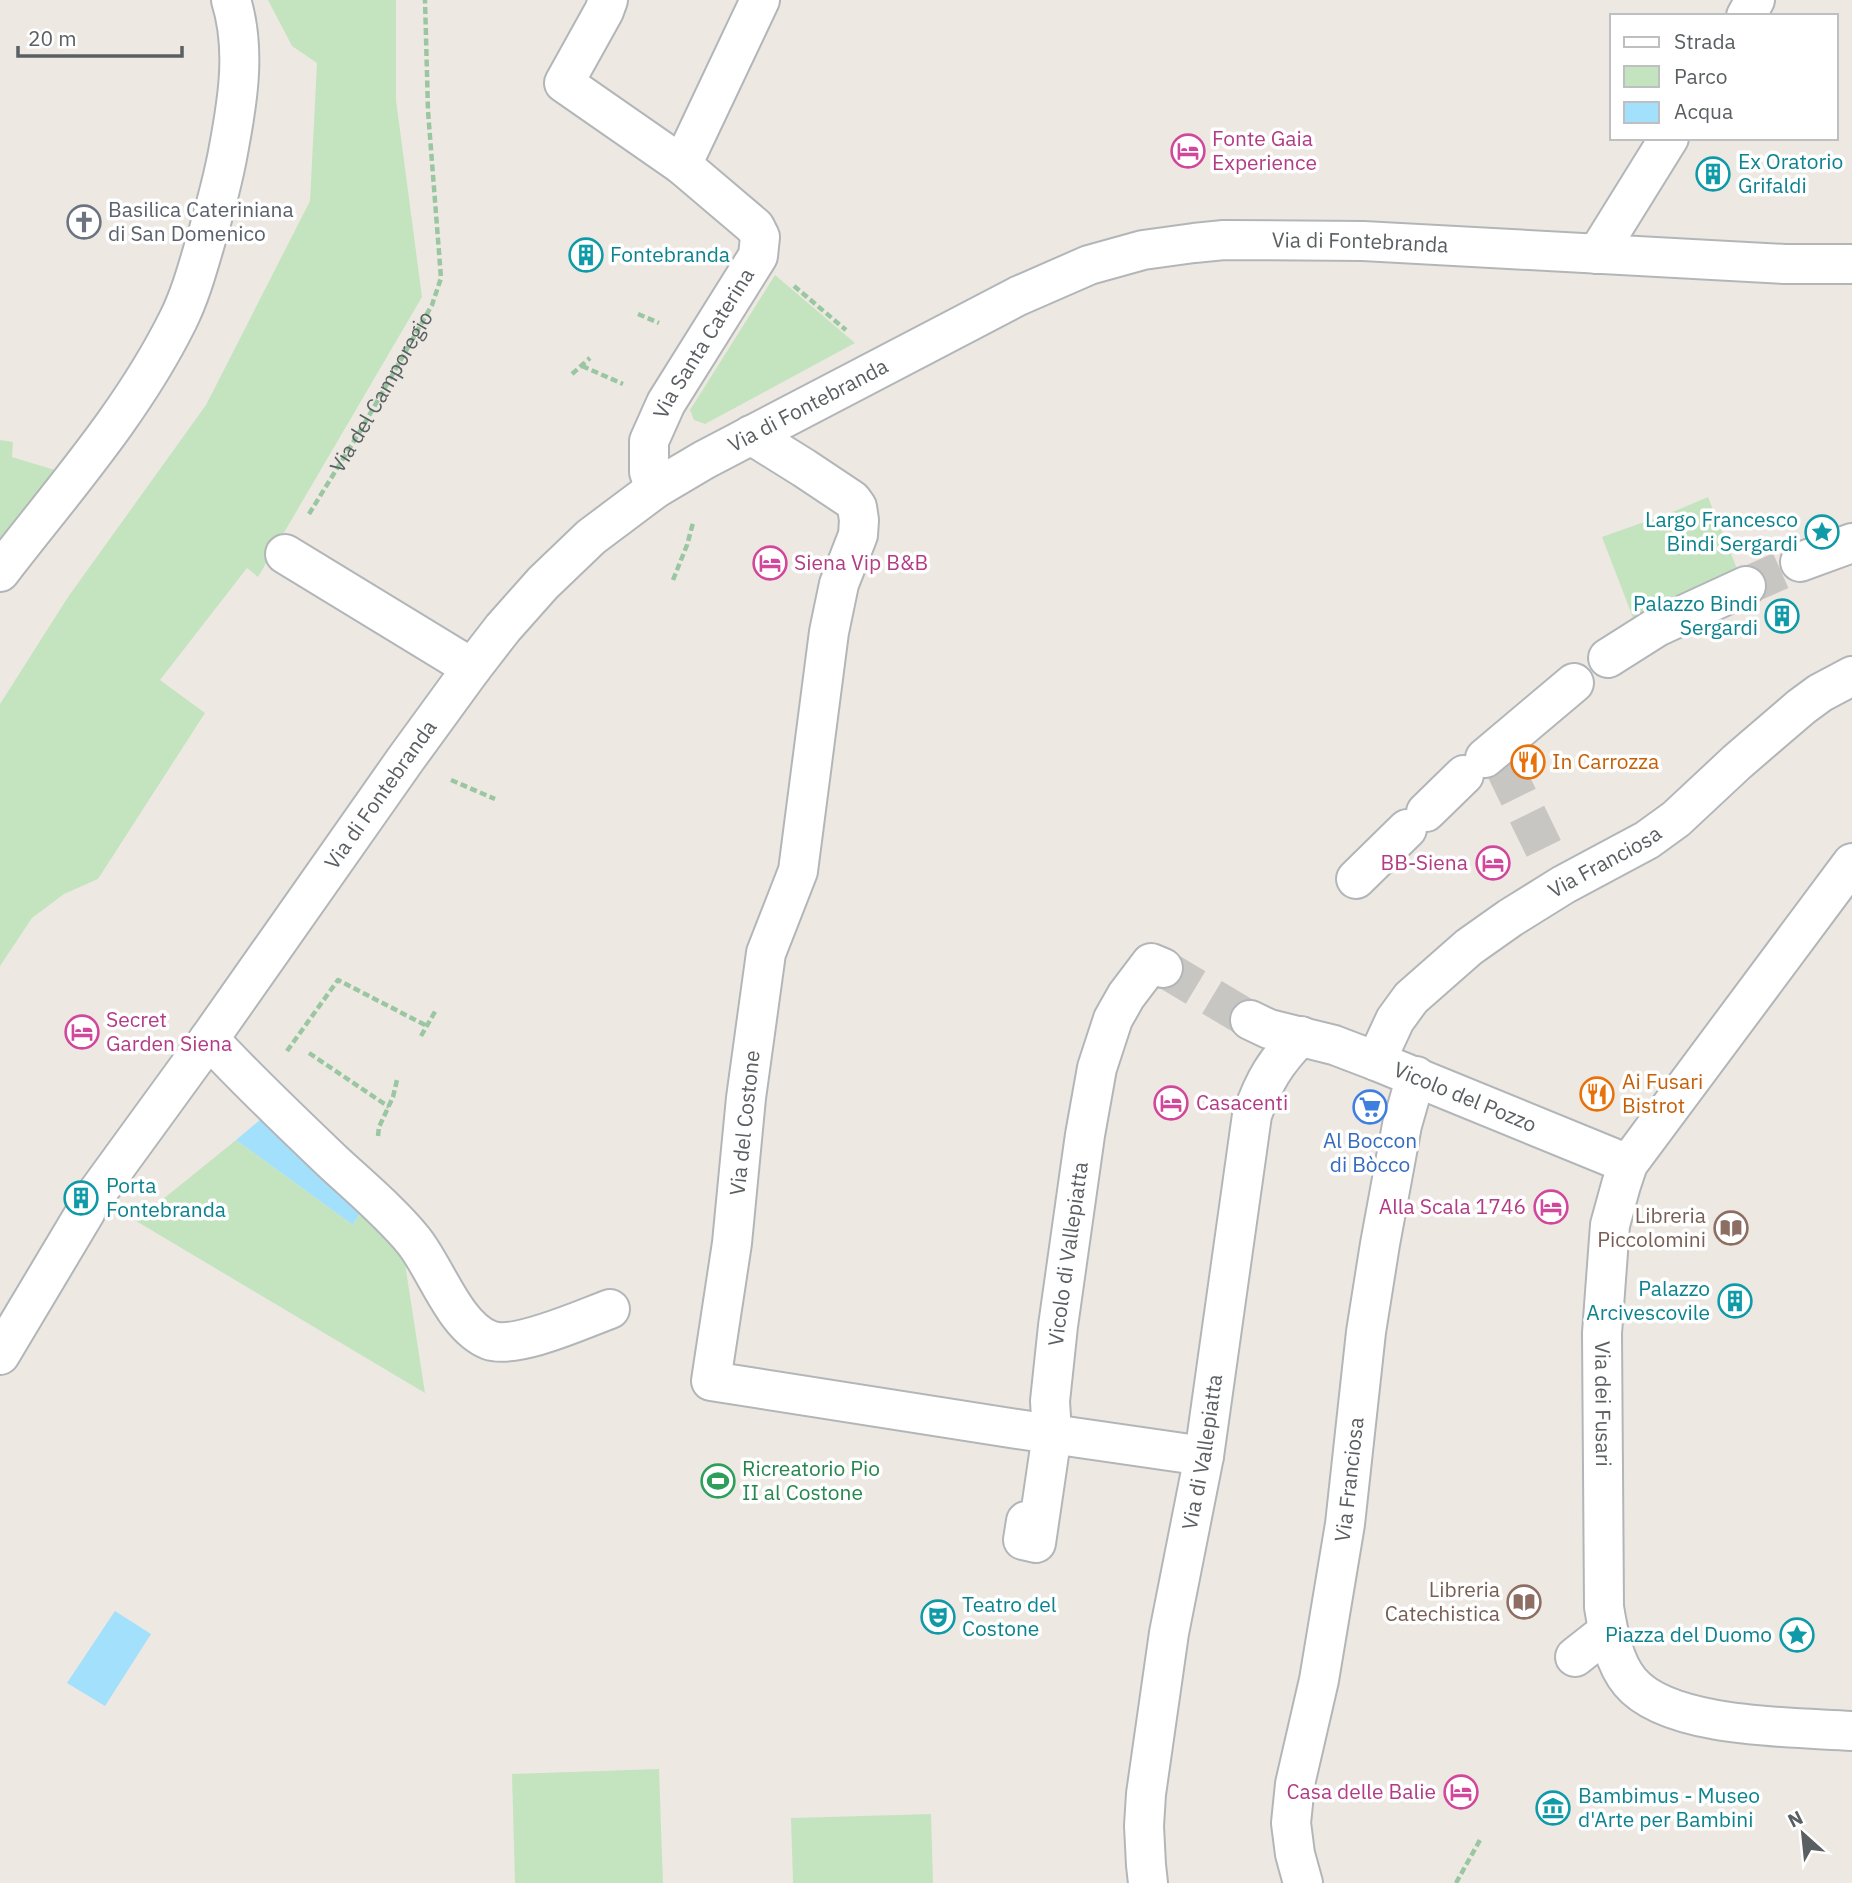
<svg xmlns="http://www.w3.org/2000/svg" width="1852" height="1883" viewBox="0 0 1852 1883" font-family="'IBM Plex Sans',sans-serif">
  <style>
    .green { fill: #c4e4bf }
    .water { fill: #a3e0fc }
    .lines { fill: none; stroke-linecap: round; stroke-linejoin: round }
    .minor-tunnel { stroke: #c8c6c2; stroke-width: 38; stroke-dasharray: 38 19; stroke-linecap: butt }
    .minor-casing { stroke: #b3b6b9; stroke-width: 42 }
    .path { stroke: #9ac7a1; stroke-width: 4.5; stroke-dasharray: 7 3.5; stroke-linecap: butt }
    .minor { stroke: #fff; stroke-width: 38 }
    .labels { text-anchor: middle; stroke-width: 7; stroke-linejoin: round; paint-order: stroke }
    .hotel-label { font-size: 21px; fill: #b23c85; stroke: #fff; text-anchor: start }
    .culture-label { font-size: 21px; fill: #0d838f; stroke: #fff; text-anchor: start }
    .worship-label { font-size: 21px; fill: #5b616d; stroke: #fff; text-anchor: start }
    .street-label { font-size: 21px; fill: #5a5f62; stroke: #fff }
    .food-label { font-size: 21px; fill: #c56008; stroke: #fff; text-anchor: start }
    .shop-label { font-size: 21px; fill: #366cbe; stroke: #fff }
    .education-label { font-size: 21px; fill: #785e54; stroke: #fff; text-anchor: end }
    .leisure-label { font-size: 21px; fill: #27864d; stroke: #fff; text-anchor: start }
  </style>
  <rect width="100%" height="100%" fill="#ede9e2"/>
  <g class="green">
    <path d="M 268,0 L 396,0 L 396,100 L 422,297 L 258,577 L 247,568 L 160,680 L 205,713 L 98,879 L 64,894 L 32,918 L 0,966 L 0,704 L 68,597 L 206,405 L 310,201 L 317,63 L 292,46 Z"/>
    <path d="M 775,275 L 855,343 L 705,424 L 694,420 L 690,410 Z"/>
    <path d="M 0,440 L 13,442 L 12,457 L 55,470 L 0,538 Z"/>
    <path d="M 1708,497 L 1738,571 L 1635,623 L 1602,537 L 1675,511 Z"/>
    <path d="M 236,1140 L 353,1225 L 362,1210 L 404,1257 L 425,1393 L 136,1221 Z"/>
    <path d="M 659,1769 L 663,1883 L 515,1883 L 512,1774 Z"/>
    <path d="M 931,1814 L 933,1883 L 793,1883 L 791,1818 Z"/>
  </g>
  <g class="water">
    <path d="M 267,1114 L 362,1210 L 353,1225 L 236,1140 Z"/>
    <path d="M 115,1611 L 151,1634 L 105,1706 L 67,1683 Z"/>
  </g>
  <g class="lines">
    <g class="minor-tunnel">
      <path d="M 1746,586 L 1800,562"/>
      <path d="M 1502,763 L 1550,861"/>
      <path d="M 1163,968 L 1250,1020"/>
    </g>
    <defs>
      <g id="minor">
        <path d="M 608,0 L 604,11 L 564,83 L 682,165"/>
        <path d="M 1746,16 L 1755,0"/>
        <path d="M 1597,254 L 1669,138"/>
        <path d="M 751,435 L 804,468 L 852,500 L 857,507 L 859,520 L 858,535 L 839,584 L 829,632 L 798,871 L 766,953 L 746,1098 L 732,1243 L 711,1381 L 1017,1429 L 1204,1456"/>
        <path id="s2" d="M 655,489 L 649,472 L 649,441 L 666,403 L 758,256 L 760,237 L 755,227 L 682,165 L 760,0"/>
        <path d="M 285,554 L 472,668"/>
        <path d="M 1800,562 L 1852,543"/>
        <path d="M 0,572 C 63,490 132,413 178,320 C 189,298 196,274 203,250 C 213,216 223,182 229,147 C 238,99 246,48 231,0"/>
        <path d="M 1608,658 L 1657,627 L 1746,586"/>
        <path d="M 1485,758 L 1574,683"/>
        <path d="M 1426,812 L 1464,775"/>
        <path id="s3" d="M 1852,863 L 1628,1164 L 1621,1185 L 1610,1225 L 1602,1333 L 1604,1607 C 1608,1632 1614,1663 1630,1682 C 1669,1729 1795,1727 1852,1731"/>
        <path d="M 1356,879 L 1407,829"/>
        <path id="s4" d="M 1250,1020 L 1269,1029 L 1334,1045 L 1376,1061 L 1628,1164"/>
        <path d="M 209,1039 C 249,1082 291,1122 333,1162 C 360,1187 390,1212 413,1240 C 436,1268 454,1326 489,1340 C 515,1350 583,1319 610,1309"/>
        <path id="s5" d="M 1376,1061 L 1395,1020 L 1411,998 L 1469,947 L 1510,918 L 1563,885 L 1647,840 L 1676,819 L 1737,762 L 1801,707 L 1820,693 L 1852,676"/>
        <path id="s6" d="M 94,1197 L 209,1039 L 405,760 L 472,668 L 503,628 L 543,583 L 591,537 L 655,489 L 704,460 L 1018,296 L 1089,265 L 1143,250 L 1194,243 L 1224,240 L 1363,241 L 1785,264 L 1852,264"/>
        <path d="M 0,1355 L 86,1211"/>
        <path id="s7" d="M 1026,1521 L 1023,1540 L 1036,1543 L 1052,1434 L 1050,1401 L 1058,1326 L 1085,1135 L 1097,1068 L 1113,1019 L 1126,996 L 1151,963 L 1163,968"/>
        <path d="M 1575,1657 L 1608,1631"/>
        <path id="s8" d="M 1148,1883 L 1146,1865 L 1144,1826 L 1146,1794 L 1169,1633 L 1204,1456 L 1252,1115 C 1264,1081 1275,1062 1301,1036"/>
        <path id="s9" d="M 1303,1883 L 1295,1854 L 1291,1823 L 1295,1784 L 1319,1680 L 1345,1524 L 1366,1332 L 1380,1244 L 1402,1125 L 1416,1076"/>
      </g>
    </defs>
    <use href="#minor" class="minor-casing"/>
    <g class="path">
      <path d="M 794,286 L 846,330"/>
      <path d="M 638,314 L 659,323"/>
      <path d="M 582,366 L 623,384"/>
      <path d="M 572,374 L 590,358"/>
      <path id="s1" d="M 309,514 L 362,428 L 432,305 L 441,278 L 428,111 L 425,0"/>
      <path d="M 673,580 L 687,545 L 693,523"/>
      <path d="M 451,780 L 495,799"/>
      <path d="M 421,1036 L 436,1010"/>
      <path d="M 287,1051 L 338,980 L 427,1026"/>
      <path d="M 309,1053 L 389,1107"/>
      <path d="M 378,1136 L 379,1127 L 393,1097 L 397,1080"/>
      <path d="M 1456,1883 L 1480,1840"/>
    </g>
    <use href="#minor" class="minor"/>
  </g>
  <defs>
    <symbol id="hotel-ring" viewBox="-11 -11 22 22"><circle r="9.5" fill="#fff" stroke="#d1479c" stroke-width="1.5"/><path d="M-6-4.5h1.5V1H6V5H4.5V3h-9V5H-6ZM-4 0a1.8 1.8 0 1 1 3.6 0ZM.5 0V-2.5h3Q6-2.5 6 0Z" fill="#d1479c"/></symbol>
    <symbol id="building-ring" viewBox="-11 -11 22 22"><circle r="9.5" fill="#fff" stroke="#0f9aa8" stroke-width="1.5"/><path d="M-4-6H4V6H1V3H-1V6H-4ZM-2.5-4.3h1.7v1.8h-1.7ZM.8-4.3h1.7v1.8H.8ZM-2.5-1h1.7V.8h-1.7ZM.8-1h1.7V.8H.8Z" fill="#0f9aa8"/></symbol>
    <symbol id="church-ring" viewBox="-11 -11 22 22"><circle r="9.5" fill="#fff" stroke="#6b7280" stroke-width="1.5"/><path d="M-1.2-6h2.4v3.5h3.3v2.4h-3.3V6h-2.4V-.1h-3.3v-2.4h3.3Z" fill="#6b7280"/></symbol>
    <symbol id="sight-ring" viewBox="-11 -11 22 22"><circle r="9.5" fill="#fff" stroke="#0f9aa8" stroke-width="1.5"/><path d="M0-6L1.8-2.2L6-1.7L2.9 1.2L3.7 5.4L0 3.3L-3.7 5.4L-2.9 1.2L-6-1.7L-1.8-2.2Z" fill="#0f9aa8"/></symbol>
    <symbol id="restaurant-ring" viewBox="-11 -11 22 22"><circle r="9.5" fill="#fff" stroke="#e8710a" stroke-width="1.5"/><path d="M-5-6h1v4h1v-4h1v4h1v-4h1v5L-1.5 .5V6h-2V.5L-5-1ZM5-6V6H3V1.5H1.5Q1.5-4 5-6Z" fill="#e8710a"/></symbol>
    <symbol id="supermarket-ring" viewBox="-11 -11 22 22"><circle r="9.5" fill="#fff" stroke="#3f7fe0" stroke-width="1.5"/><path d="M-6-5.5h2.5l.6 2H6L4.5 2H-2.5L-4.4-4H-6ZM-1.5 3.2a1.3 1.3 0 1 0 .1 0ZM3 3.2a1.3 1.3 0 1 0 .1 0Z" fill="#3f7fe0"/></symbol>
    <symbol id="library-ring" viewBox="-11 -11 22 22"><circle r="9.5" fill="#fff" stroke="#8d6e63" stroke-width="1.5"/><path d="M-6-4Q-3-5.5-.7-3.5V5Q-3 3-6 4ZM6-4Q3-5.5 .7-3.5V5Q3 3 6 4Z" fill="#8d6e63"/></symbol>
    <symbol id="stadium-ring" viewBox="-11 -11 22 22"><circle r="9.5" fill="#fff" stroke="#2e9e5b" stroke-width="1.5"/><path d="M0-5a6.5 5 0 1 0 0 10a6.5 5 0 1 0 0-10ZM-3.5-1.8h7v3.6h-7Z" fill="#2e9e5b"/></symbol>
    <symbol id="theatre-ring" viewBox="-11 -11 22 22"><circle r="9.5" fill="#fff" stroke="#0f9aa8" stroke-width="1.5"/><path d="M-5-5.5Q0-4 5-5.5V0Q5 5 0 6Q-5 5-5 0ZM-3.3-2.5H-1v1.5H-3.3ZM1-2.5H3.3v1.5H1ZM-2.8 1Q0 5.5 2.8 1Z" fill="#0f9aa8"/></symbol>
    <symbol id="museum-ring" viewBox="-11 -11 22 22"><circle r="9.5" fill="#fff" stroke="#0f9aa8" stroke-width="1.5"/><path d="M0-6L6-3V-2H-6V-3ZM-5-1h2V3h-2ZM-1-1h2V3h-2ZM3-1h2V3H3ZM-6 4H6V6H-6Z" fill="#0f9aa8"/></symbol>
  </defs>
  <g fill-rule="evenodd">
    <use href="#hotel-ring" x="1169" y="132" width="38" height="38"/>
    <use href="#building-ring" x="1694" y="155" width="38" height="38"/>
    <use href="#church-ring" x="65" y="203" width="38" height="38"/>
    <use href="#building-ring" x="567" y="236" width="38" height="38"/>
    <use href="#sight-ring" x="1803" y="513" width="38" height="38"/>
    <use href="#hotel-ring" x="751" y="544" width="38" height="38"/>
    <use href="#building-ring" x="1763" y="597" width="38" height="38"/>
    <use href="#restaurant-ring" x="1509" y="743" width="38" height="38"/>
    <use href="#hotel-ring" x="1474" y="844" width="38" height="38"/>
    <use href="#hotel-ring" x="63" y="1013" width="38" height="38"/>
    <use href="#restaurant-ring" x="1578" y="1075" width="38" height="38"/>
    <use href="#hotel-ring" x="1152" y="1084" width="38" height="38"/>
    <use href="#supermarket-ring" x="1351" y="1088" width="38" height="38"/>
    <use href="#building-ring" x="62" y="1179" width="38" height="38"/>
    <use href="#hotel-ring" x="1532" y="1188" width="38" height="38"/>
    <use href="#library-ring" x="1712" y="1209" width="38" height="38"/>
    <use href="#building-ring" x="1716" y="1282" width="38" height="38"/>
    <use href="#stadium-ring" x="699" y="1462" width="38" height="38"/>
    <use href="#library-ring" x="1505" y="1583" width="38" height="38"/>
    <use href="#theatre-ring" x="919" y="1598" width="38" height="38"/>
    <use href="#sight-ring" x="1778" y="1616" width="38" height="38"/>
    <use href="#hotel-ring" x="1442" y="1773" width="38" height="38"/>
    <use href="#museum-ring" x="1534" y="1789" width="38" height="38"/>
  </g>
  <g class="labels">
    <g class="hotel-label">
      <text x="1212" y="146">Fonte Gaia<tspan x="1212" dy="24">Experience</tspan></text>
      <text x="794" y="570">Siena Vip B&amp;B</text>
      <text x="1468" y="870" text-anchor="end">BB-Siena</text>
      <text x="106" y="1027">Secret<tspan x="106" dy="24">Garden Siena</tspan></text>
      <text x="1196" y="1110">Casacenti</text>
      <text x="1526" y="1214" text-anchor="end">Alla Scala 1746</text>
      <text x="1436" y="1799" text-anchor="end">Casa delle Balie</text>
    </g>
    <g class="culture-label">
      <text x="1738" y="169">Ex Oratorio<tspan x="1738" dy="24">Grifaldi</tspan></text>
      <text x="610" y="262">Fontebranda</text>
      <text x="1798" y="527" text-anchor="end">Largo Francesco<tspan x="1798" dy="24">Bindi Sergardi</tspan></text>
      <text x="1758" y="611" text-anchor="end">Palazzo Bindi<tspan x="1758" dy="24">Sergardi</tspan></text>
      <text x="106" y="1193">Porta<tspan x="106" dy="24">Fontebranda</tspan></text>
      <text x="1710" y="1296" text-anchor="end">Palazzo<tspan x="1710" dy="24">Arcivescovile</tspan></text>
      <text x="962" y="1612">Teatro del<tspan x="962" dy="24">Costone</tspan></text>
      <text x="1772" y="1642" text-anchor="end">Piazza del Duomo</text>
      <text x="1578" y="1803">Bambimus - Museo<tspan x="1578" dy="24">d'Arte per Bambini</tspan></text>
    </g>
    <g class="worship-label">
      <text x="108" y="217">Basilica Cateriniana<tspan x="108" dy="24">di San Domenico</tspan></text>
    </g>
    <g class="street-label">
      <text dy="7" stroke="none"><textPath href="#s6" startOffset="1670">Via di Fontebranda</textPath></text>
      <text dy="7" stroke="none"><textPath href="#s2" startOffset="161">Via Santa Caterina</textPath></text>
      <text dy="7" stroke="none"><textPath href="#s1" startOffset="142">Via del Camporegio</textPath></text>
      <text dy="7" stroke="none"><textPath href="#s6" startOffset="1082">Via di Fontebranda</textPath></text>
      <text dy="7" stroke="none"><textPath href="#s6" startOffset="494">Via di Fontebranda</textPath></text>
      <text dy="7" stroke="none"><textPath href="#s5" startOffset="310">Via Franciosa</textPath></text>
      <text dy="7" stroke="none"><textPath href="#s4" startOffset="229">Vicolo del Pozzo</textPath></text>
      <text transform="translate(745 1123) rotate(-84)" y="7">Via del Costone</text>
      <text dy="7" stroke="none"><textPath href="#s7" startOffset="324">Vicolo di Vallepiatta</textPath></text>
      <text dy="7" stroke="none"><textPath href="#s3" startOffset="618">Via dei Fusari</textPath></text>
      <text dy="7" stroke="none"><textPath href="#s8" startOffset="436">Via di Vallepiatta</textPath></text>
      <text dy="7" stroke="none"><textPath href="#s9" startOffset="410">Via Franciosa</textPath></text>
    </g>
    <g class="food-label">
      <text x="1552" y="769">In Carrozza</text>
      <text x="1622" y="1089">Ai Fusari<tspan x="1622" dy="24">Bistrot</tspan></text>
    </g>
    <g class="shop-label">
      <text x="1370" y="1148">Al Boccon<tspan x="1370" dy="24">di Bòcco</tspan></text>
    </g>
    <g class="education-label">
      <text x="1706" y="1223">Libreria<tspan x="1706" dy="24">Piccolomini</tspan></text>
      <text x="1500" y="1597">Libreria<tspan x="1500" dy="24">Catechistica</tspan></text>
    </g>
    <g class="leisure-label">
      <text x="742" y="1476">Ricreatorio Pio<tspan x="742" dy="24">II al Costone</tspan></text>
    </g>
  </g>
  <rect x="1610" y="14" width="228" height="126" fill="#ffffff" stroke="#bdbfc0" stroke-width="2"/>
  <rect x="1624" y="37" width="35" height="10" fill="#ffffff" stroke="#bdbfc0" stroke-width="2"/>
  <text x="1674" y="49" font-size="21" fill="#5a5f62">Strada</text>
  <rect x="1624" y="66" width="35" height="21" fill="#c4e4bf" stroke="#bdbfc0" stroke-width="2"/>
  <text x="1674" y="84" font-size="21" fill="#5a5f62">Parco</text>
  <rect x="1624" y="102" width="35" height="21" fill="#a3e0fc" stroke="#bdbfc0" stroke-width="2"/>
  <text x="1674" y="119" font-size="21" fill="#5a5f62">Acqua</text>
  <g transform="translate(1803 1834) rotate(333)" stroke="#ffffff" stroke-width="5" paint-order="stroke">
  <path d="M0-5L12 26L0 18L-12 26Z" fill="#5a5f62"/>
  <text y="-10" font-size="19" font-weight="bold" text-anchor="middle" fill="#5a5f62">N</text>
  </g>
  <path d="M18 46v10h164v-10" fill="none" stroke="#5a5f62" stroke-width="3.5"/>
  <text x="28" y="46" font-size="21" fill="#5a5f62" stroke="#ffffff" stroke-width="5" paint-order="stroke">20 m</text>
</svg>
